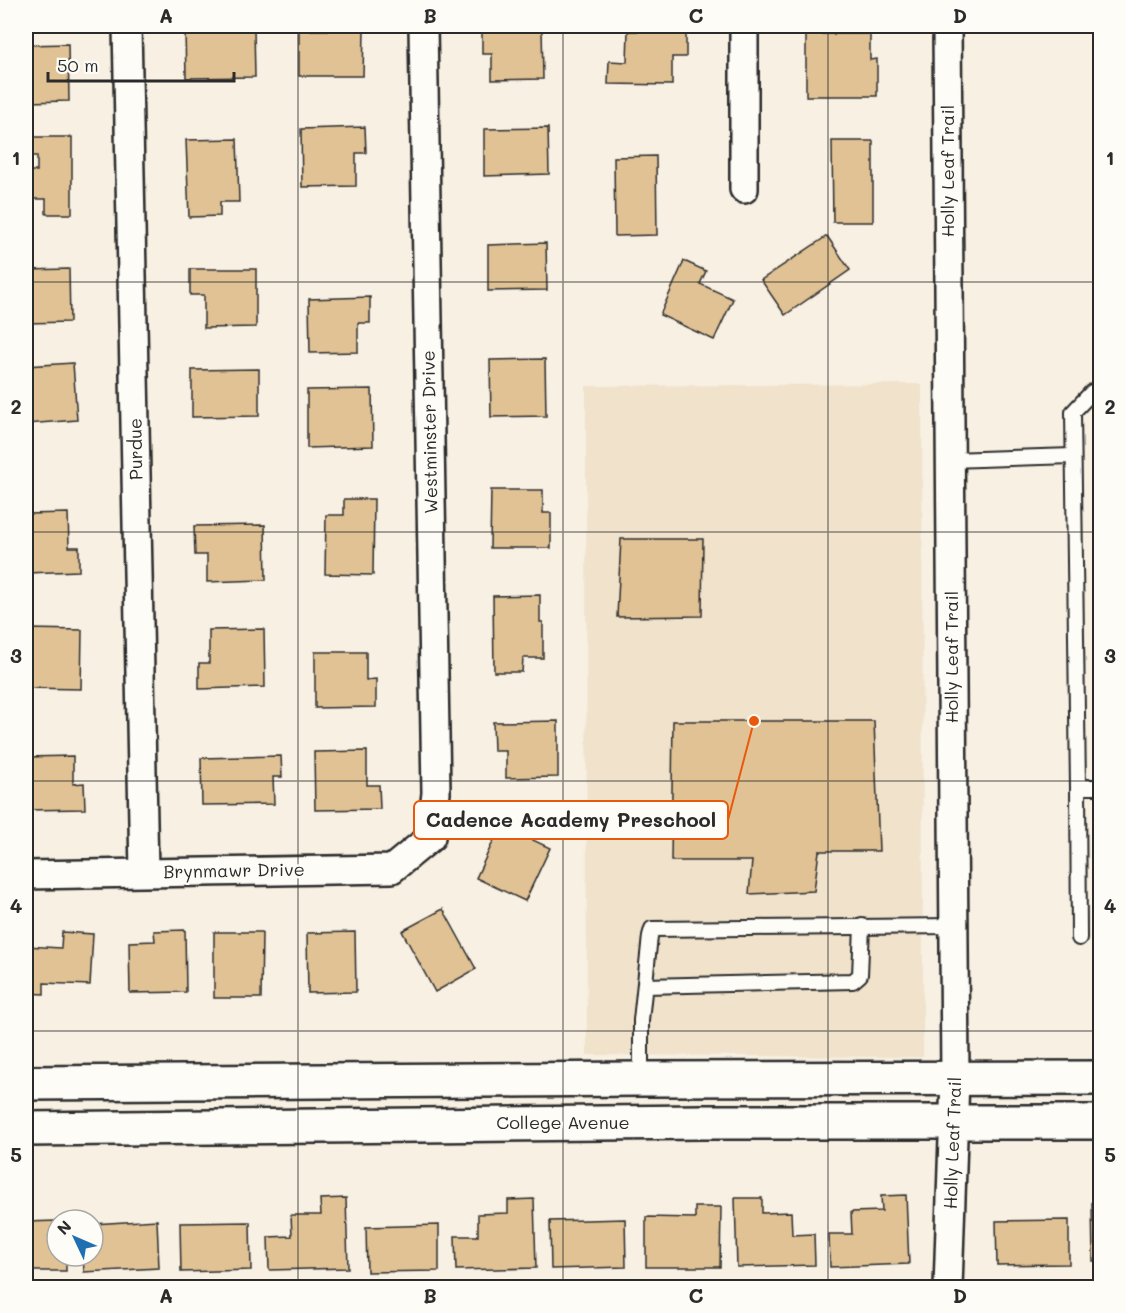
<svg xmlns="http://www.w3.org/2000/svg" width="1126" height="1313" viewBox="0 0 1126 1313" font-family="Mali,sans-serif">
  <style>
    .built { fill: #f0e2cb }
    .building { fill: #e1c294; stroke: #2b2b2b; stroke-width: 1.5 }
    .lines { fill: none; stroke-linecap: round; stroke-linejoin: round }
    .service-casing { stroke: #2b2b2b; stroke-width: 18 }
    .minor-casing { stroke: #2b2b2b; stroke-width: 32 }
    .secondary-casing { stroke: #2b2b2b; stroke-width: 38 }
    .service { stroke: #fdfcf7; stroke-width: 14 }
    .minor { stroke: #fdfcf7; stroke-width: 27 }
    .secondary { stroke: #fdfcf7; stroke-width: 33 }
    .grid { fill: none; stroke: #2b2b2b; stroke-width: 1.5; stroke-opacity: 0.55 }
    .labels { text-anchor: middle; stroke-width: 5; stroke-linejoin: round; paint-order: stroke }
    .street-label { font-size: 18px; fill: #2b2b2b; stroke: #fdfcf7 }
    .leader { fill: none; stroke: #e8590c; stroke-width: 2 }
    .callout-dot { fill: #e8590c; stroke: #fdfcf7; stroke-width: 2 }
    .callout { fill: #fdfcf7; stroke: #e8590c; stroke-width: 2 }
    .callout-label { font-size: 20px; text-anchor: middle; font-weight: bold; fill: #2b2b2b }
    .neatline { fill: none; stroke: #2b2b2b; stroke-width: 2 }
    .grid-label { font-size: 20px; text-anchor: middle; font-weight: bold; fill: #2b2b2b }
  </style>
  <rect width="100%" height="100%" fill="#f7f0e3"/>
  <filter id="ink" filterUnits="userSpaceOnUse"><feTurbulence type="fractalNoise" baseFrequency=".0167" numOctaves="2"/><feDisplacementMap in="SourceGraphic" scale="12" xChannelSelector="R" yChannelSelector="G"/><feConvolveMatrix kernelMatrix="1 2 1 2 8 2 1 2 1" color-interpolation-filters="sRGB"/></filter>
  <g filter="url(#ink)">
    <path class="built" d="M 922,384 L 923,1057 L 587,1055 L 586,386 Z"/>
    <g class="building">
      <path d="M 482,26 L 542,26 L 543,79 L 492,80 L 492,54 L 482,54 Z"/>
      <path d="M 254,29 L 255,77 L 186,78 L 185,31 Z"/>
      <path d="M 299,30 L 364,30 L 363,76 L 299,76 Z"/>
      <path d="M 628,31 L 686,32 L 686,57 L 672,57 L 672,85 L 608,84 L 609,61 L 627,62 Z"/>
      <path d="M 806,34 L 870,34 L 870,60 L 877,59 L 877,96 L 806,96 Z"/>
      <path d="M 68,44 L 69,101 L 26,102 L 26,45 Z"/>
      <path d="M 365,127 L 366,153 L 356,153 L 356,186 L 302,187 L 301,129 Z"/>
      <path d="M 548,128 L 549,174 L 484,176 L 484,129 Z"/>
      <path d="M 27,137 L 72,137 L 72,214 L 46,214 L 46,199 L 26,199 L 26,171 L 37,171 L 37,156 L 27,156 Z"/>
      <path d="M 237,139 L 239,202 L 220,202 L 220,216 L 189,217 L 186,140 Z"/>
      <path d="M 832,141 L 873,141 L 873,222 L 833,222 Z"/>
      <path d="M 656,156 L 657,235 L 615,236 L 614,157 Z"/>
      <path d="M 827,236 L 850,270 L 785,315 L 761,280 Z"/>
      <path d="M 546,243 L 547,290 L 488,291 L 488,245 Z"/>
      <path d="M 684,261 L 706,271 L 700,284 L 733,299 L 714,340 L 660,315 Z"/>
      <path d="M 69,269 L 70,322 L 26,323 L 26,270 Z"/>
      <path d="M 190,269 L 256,269 L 256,327 L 204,328 L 204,295 L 190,295 Z"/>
      <path d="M 370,297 L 370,323 L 358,323 L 358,352 L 310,353 L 309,299 Z"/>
      <path d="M 545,359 L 546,416 L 491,417 L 490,360 Z"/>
      <path d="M 73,363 L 77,420 L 26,424 L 26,366 Z"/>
      <path d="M 259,369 L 259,416 L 192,417 L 192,370 Z"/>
      <path d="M 372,389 L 373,446 L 307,448 L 307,390 Z"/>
      <path d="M 491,490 L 543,490 L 543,513 L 551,513 L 551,548 L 490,548 Z"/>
      <path d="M 344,499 L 374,499 L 373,575 L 325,574 L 326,515 L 344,515 Z"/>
      <path d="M 68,513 L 69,547 L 79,547 L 79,571 L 26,573 L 26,514 Z"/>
      <path d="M 265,525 L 266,580 L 207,582 L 207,555 L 195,555 L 194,526 Z"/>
      <path d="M 621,539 L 703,539 L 702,616 L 617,617 Z"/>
      <path d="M 540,595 L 540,622 L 543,622 L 543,658 L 523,658 L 522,672 L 494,672 L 493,596 Z"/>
      <path d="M 28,629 L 82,630 L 81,689 L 26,688 Z"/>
      <path d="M 264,629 L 265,687 L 199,689 L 199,663 L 209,663 L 209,630 Z"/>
      <path d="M 315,652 L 366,652 L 366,680 L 376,679 L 376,707 L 315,708 Z"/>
      <path d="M 558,721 L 558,777 L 506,778 L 506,751 L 494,751 L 493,722 Z"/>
      <path d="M 673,721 L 874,721 L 879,851 L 819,851 L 814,891 L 749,894 L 752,861 L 671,861 Z"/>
      <path d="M 367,751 L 367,785 L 379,785 L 380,809 L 315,810 L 314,752 Z"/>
      <path d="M 73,756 L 73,784 L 84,783 L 85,809 L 26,810 L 26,757 Z"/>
      <path d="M 281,756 L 282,777 L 273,777 L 274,804 L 202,805 L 201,758 Z"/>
      <path d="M 501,825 L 550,848 L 525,901 L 476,878 Z"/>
      <path d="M 443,909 L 476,969 L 435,992 L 402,931 Z"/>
      <path d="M 185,930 L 186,992 L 130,993 L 129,942 L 155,941 L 154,931 Z"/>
      <path d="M 62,932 L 93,934 L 90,985 L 44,983 L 44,994 L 26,993 L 26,946 L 61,948 Z"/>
      <path d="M 214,932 L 262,932 L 261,998 L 214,998 Z"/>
      <path d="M 355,932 L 356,992 L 308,993 L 307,933 Z"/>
      <path d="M 906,1195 L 909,1264 L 830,1267 L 829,1234 L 852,1234 L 851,1212 L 882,1211 L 881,1196 Z"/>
      <path d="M 346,1198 L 348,1268 L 269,1270 L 268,1237 L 292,1236 L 291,1215 L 321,1215 L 320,1199 Z"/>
      <path d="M 735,1198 L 762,1198 L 762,1213 L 791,1212 L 792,1235 L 814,1234 L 815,1265 L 737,1267 Z"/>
      <path d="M 534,1199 L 536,1268 L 456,1270 L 455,1236 L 478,1236 L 478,1214 L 508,1213 L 508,1200 Z"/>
      <path d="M 1092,1202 L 1100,1202 L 1100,1261 L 1093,1261 Z"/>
      <path d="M 695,1207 L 721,1207 L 720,1267 L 646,1267 L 646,1217 L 695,1218 Z"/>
      <path d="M 625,1219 L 626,1267 L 551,1269 L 550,1221 Z"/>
      <path d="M 157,1220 L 159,1268 L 84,1272 L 83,1256 L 93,1256 L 93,1224 Z"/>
      <path d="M 1069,1220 L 1069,1264 L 997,1265 L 996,1221 Z"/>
      <path d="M 57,1221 L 57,1256 L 66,1256 L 66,1271 L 26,1271 L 26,1222 Z"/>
      <path d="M 250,1222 L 251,1270 L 181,1272 L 180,1223 Z"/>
      <path d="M 439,1225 L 439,1271 L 367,1272 L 366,1227 Z"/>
    </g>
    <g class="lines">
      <defs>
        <g id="service">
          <path d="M 1100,389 L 1092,392 L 1073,412 L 1078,787 L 1100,787"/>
          <path d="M 950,460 L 1073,456"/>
          <path d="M 1078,787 L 1079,938"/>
          <path d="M 645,986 L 853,981 L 860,975 L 862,926"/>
          <path d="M 641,1079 L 641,1020 L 650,936 L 652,929 L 954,926"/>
        </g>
        <g id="minor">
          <path d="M 127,26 L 144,872"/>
          <path d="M 744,26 L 744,189"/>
          <path d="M 947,26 L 955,1078 L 948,1288"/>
          <path d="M 26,875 L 392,869 L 431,837 L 436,793 L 423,26"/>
        </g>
        <g id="secondary">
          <path d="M 26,1083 L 641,1079 L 1100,1078"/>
          <path d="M 26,1129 L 702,1122 L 1100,1122"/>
        </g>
      </defs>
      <use href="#service" class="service-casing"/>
      <use href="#minor" class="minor-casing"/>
      <use href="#secondary" class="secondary-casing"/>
      <use href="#service" class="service"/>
      <use href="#minor" class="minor"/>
      <use href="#secondary" class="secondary"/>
    </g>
  </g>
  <path class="grid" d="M 298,26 L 298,1288M 563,26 L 563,1288M 828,26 L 828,1288M 26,282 L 1100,282M 26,532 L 1100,532M 26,781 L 1100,781M 26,1031 L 1100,1031"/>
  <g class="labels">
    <g class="street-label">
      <text transform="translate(948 171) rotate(-90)" y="6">Holly Leaf Trail</text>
      <text transform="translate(430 432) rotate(-91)" y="6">Westminster Drive</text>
      <text transform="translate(136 449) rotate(-91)" y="6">Purdue</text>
      <text transform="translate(952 657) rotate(-90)" y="6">Holly Leaf Trail</text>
      <text transform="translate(234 871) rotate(-1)" y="6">Brynmawr Drive</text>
      <text x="563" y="1129">College Avenue</text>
      <text transform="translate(953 1143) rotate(-88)" y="6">Holly Leaf Trail</text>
    </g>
  </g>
  <path class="leader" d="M754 721L728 820"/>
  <circle class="callout-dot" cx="754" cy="721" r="6"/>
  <rect class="callout" x="414" y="801" width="314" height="38" rx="6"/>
  <g class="callout-label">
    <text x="571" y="827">Cadence Academy Preschool</text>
  </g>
  <rect width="1126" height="1313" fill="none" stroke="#fdfcf7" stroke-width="66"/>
  <g transform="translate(75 1238) rotate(314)"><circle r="28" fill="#fdfcf7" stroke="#a9a8a5" stroke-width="1.5"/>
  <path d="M0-4.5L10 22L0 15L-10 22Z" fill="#1f6fb2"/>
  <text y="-9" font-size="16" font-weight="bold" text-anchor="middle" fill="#2b2b2b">N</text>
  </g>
  <path d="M48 72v9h186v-9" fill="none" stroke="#2b2b2b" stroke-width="3"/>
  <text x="57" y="72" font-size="18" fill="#2b2b2b" stroke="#fdfcf7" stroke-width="4.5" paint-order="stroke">50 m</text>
  <rect x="33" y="33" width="1060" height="1247" class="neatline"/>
  <g class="grid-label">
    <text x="166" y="23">A</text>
    <text x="430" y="23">B</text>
    <text x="696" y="23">C</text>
    <text x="960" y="23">D</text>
    <text x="16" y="165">1</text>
    <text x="1110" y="165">1</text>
    <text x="16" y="414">2</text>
    <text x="1110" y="414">2</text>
    <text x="16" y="663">3</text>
    <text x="1110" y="663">3</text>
    <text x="16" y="913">4</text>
    <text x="1110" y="913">4</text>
    <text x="16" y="1162">5</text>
    <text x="1110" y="1162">5</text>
    <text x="166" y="1303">A</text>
    <text x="430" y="1303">B</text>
    <text x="696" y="1303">C</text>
    <text x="960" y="1303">D</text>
  </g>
</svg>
